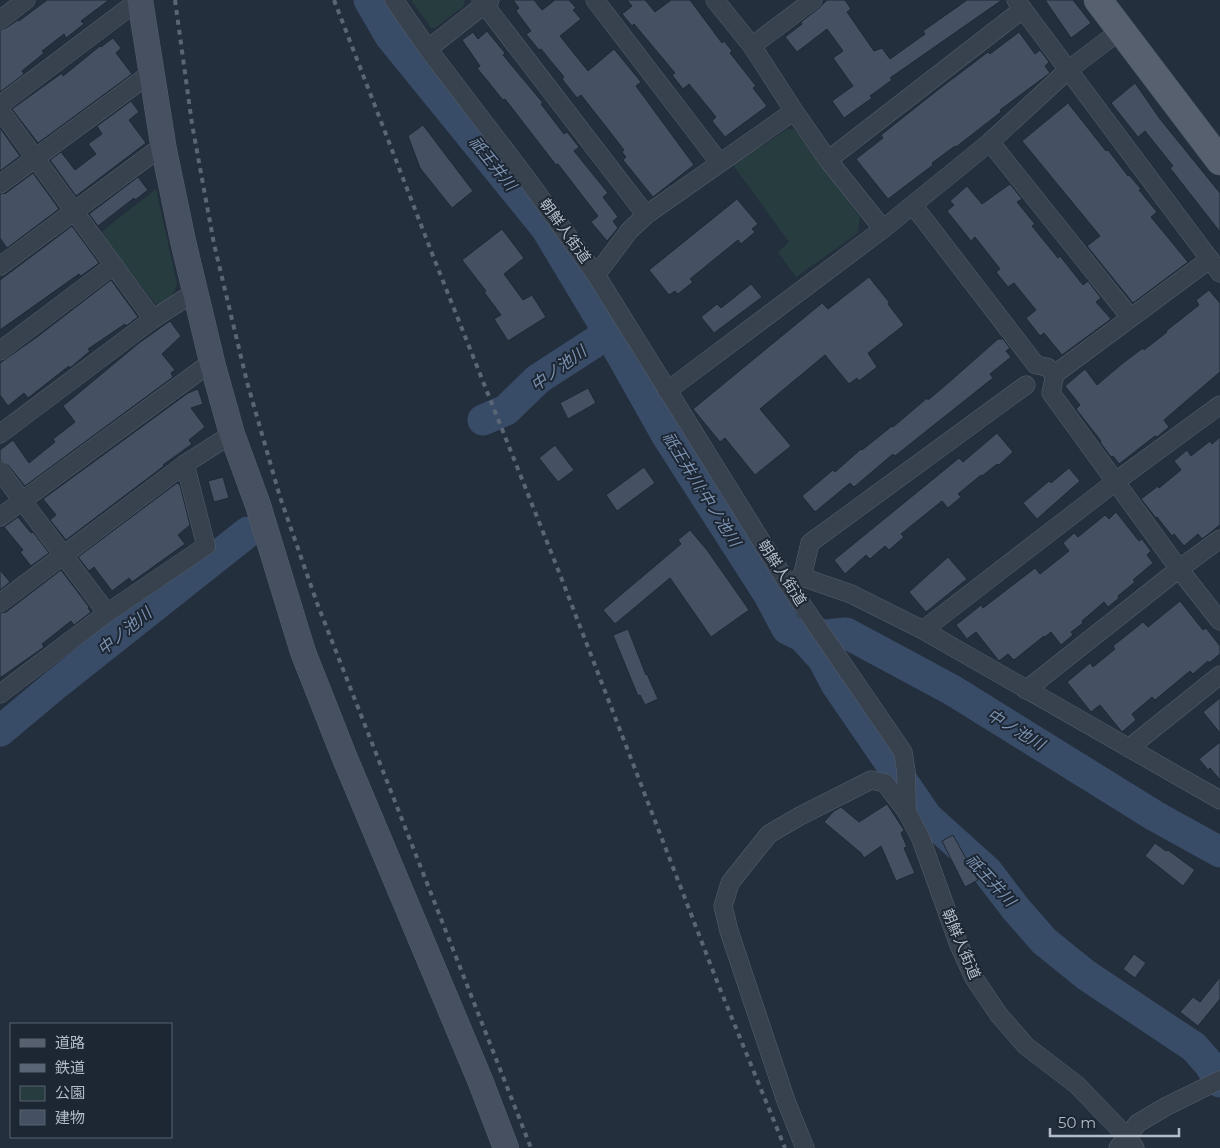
<svg xmlns="http://www.w3.org/2000/svg" width="1220" height="1148" viewBox="0 0 1220 1148" font-family="Montserrat,'Noto Sans JP',sans-serif">
  <style>
    .green { fill: #263c3f }
    .lines { fill: none; stroke-linecap: round; stroke-linejoin: round }
    .river { stroke: #394c67; stroke-width: 31 }
    .building { fill: #455162; stroke: #1f2835 }
    .street-casing { stroke: #565f6c; stroke-width: 19 }
    .secondary-casing { stroke: #565f6c; stroke-width: 26 }
    .primary-casing { stroke: #414a57; stroke-width: 29 }
    .street { stroke: #38414e; stroke-width: 18 }
    .secondary { stroke: #465061; stroke-width: 25 }
    .primary { stroke: #56606e; stroke-width: 28 }
    .rail { stroke: #5a6575; stroke-width: 4; stroke-dasharray: 5 5; stroke-linecap: butt }
    .labels { text-anchor: middle; stroke-width: 4; stroke-linejoin: round; paint-order: stroke }
    .street-label { font-size: 15px; fill: #b4bcc9; stroke: #1d2633 }
    .water-label { font-size: 16px; font-style: italic; fill: #7c92b1; stroke: #1d2633 }
  </style>
  <rect width="100%" height="100%" fill="#242f3e"/>
  <g class="green">
    <path d="M 411,0 L 465,0 L 464,6 L 435,28 L 431,28 Z"/>
    <path d="M 787,129 L 794,129 L 860,217 L 858,233 L 796,277 L 778,252 L 789,242 L 733,165 Z"/>
    <path d="M 156,189 L 177,284 L 172,296 L 157,306 L 100,233 Z"/>
  </g>
  <g class="lines">
    <g class="river">
      <path d="M 369,0 L 390,36 L 546,228 L 609,333 L 667,436 L 769,595 L 787,629 L 803,637 L 823,659 L 836,684 L 927,817 L 987,871 L 1016,909 L 1044,941 L 1086,975 L 1194,1047 L 1209,1064 L 1220,1082"/>
      <path d="M 483,420 L 506,410 L 538,379 L 609,333"/>
      <path d="M 803,637 L 846,633 L 952,690 L 1155,816 L 1220,852"/>
      <path d="M 0,731 L 55,685 L 248,532"/>
    </g>
  </g>
  <g class="building">
    <path d="M 47,0 L 109,0 L 81,21 L 84,24 L 66,38 L 64,34 L 42,51 L 44,53 L 22,71 L 24,74 L 0,92 L 0,30 L 6,28 L 18,20 L 19,21 Z"/>
    <path d="M 513,0 L 534,0 L 542,10 L 555,0 L 569,0 L 576,8 L 573,10 L 581,19 L 560,36 L 588,71 L 614,49 L 641,82 L 636,86 L 694,165 L 653,197 L 623,160 L 626,157 L 622,152 L 624,150 L 607,128 L 581,95 L 577,98 L 562,79 L 564,77 L 541,49 L 539,50 L 526,34 L 531,31 L 516,11 L 519,8 Z"/>
    <path d="M 627,0 L 645,0 L 655,12 L 671,0 L 690,0 L 722,43 L 724,41 L 732,51 L 730,53 L 756,86 L 753,88 L 767,106 L 725,137 L 712,121 L 716,117 L 689,84 L 683,89 L 672,75 L 675,73 L 634,24 L 632,26 L 622,14 L 632,6 Z"/>
    <path d="M 827,0 L 845,0 L 851,9 L 847,12 L 874,51 L 882,48 L 890,59 L 925,34 L 923,31 L 967,0 L 1002,0 L 890,78 L 892,80 L 870,96 L 872,98 L 844,118 L 832,101 L 853,86 L 833,58 L 843,51 L 827,29 L 797,52 L 785,37 L 802,24 L 801,22 L 819,8 Z"/>
    <path d="M 1045,0 L 1073,0 L 1091,23 L 1071,38 Z"/>
    <path d="M 487,31 L 505,53 L 503,55 L 543,103 L 541,104 L 564,134 L 567,132 L 579,147 L 574,151 L 608,193 L 603,197 L 618,217 L 613,221 L 618,228 L 607,241 L 591,222 L 598,216 L 558,164 L 556,165 L 505,99 L 503,100 L 477,68 L 480,66 L 462,40 L 473,32 L 478,39 Z"/>
    <path d="M 1019,32 L 1035,54 L 1040,50 L 1049,62 L 1045,66 L 1050,73 L 1000,110 L 1001,112 L 956,147 L 955,146 L 932,163 L 933,165 L 888,199 L 856,159 L 883,138 L 881,135 L 939,89 L 988,52 L 990,54 Z"/>
    <path d="M 113,38 L 121,48 L 116,53 L 132,74 L 38,143 L 12,109 L 62,73 L 63,76 L 100,46 L 101,47 Z"/>
    <path d="M 1135,83 L 1160,119 L 1220,193 L 1220,232 L 1170,168 L 1173,166 L 1145,131 L 1138,137 L 1111,103 Z"/>
    <path d="M 131,101 L 139,112 L 129,120 L 146,143 L 76,196 L 50,160 L 61,152 L 75,170 L 96,154 L 88,144 L 102,134 L 97,126 Z"/>
    <path d="M 1068,103 L 1106,151 L 1108,150 L 1128,176 L 1129,175 L 1141,189 L 1139,190 L 1157,212 L 1151,217 L 1188,262 L 1133,303 L 1087,246 L 1100,236 L 1022,141 Z"/>
    <path d="M 423,125 L 473,191 L 452,208 L 420,168 L 408,136 Z"/>
    <path d="M 0,128 L 20,156 L 0,171 Z"/>
    <path d="M 33,173 L 59,209 L 7,248 L 0,238 L 0,194 L 6,193 Z"/>
    <path d="M 138,177 L 148,190 L 135,200 L 134,198 L 98,226 L 89,214 Z"/>
    <path d="M 1010,184 L 1022,199 L 1017,202 L 1035,224 L 1032,226 L 1058,258 L 1060,256 L 1083,285 L 1088,281 L 1101,298 L 1096,302 L 1111,319 L 1062,355 L 1044,333 L 1040,336 L 1026,318 L 1036,310 L 1014,283 L 1008,287 L 996,272 L 1000,269 L 975,237 L 971,241 L 947,211 L 954,205 L 950,201 L 967,186 L 982,204 Z"/>
    <path d="M 737,199 L 758,224 L 752,229 L 755,232 L 741,244 L 738,240 L 690,279 L 693,282 L 678,294 L 675,291 L 669,295 L 649,270 Z"/>
    <path d="M 72,226 L 99,263 L 81,276 L 79,274 L 0,330 L 0,280 Z"/>
    <path d="M 502,229 L 524,258 L 504,274 L 523,300 L 532,295 L 546,317 L 508,341 L 494,319 L 501,315 L 484,292 L 486,291 L 462,260 Z"/>
    <path d="M 869,277 L 889,302 L 888,304 L 904,325 L 868,353 L 877,367 L 859,381 L 857,378 L 849,384 L 825,355 L 760,409 L 791,446 L 755,475 L 725,438 L 720,442 L 693,409 L 822,303 L 828,309 Z"/>
    <path d="M 111,280 L 138,317 L 126,326 L 125,324 L 88,349 L 90,351 L 70,368 L 69,366 L 28,398 L 24,393 L 8,406 L 0,395 L 0,363 L 37,337 Z"/>
    <path d="M 751,284 L 762,297 L 714,333 L 701,317 L 717,304 L 721,308 Z"/>
    <path d="M 1209,290 L 1220,303 L 1220,372 L 1164,420 L 1169,427 L 1157,437 L 1155,436 L 1119,464 L 1113,456 L 1111,457 L 1100,442 L 1101,441 L 1076,409 L 1080,405 L 1065,386 L 1085,369 L 1097,385 L 1123,363 L 1143,348 L 1144,350 L 1167,332 L 1166,331 L 1199,305 L 1196,300 Z"/>
    <path d="M 170,321 L 181,336 L 162,354 L 175,370 L 171,373 L 173,377 L 25,486 L 8,465 L 0,461 L 0,450 L 13,440 L 29,463 L 55,442 L 53,439 L 75,422 L 63,406 L 139,343 Z"/>
    <path d="M 998,339 L 1003,339 L 1010,348 L 1006,351 L 1011,357 L 990,374 L 993,378 L 895,456 L 893,454 L 854,487 L 850,483 L 815,512 L 802,496 L 833,470 L 835,472 L 861,449 L 862,450 L 892,426 L 893,427 L 927,398 L 928,400 L 947,384 Z"/>
    <path d="M 588,388 L 596,403 L 568,419 L 560,403 Z"/>
    <path d="M 198,389 L 203,404 L 191,408 L 205,427 L 189,440 L 192,444 L 163,465 L 164,466 L 66,540 L 50,520 L 56,515 L 43,499 L 188,393 Z"/>
    <path d="M 997,433 L 1013,452 L 999,465 L 997,464 L 982,476 L 981,475 L 958,494 L 961,497 L 948,508 L 942,501 L 901,534 L 904,537 L 889,550 L 885,546 L 870,559 L 866,555 L 845,574 L 834,560 L 959,458 L 963,462 Z"/>
    <path d="M 1220,437 L 1220,525 L 1202,539 L 1198,534 L 1184,546 L 1174,534 L 1172,536 L 1157,517 L 1156,518 L 1141,499 L 1158,486 L 1159,488 L 1181,470 L 1174,461 L 1187,450 L 1191,456 L 1210,441 L 1212,444 Z"/>
    <path d="M 555,445 L 574,470 L 558,482 L 539,458 Z"/>
    <path d="M 644,467 L 655,483 L 617,511 L 606,495 Z"/>
    <path d="M 1069,468 L 1080,481 L 1037,519 L 1023,503 L 1049,481 L 1051,483 Z"/>
    <path d="M 223,477 L 229,498 L 214,502 L 208,481 Z"/>
    <path d="M 177,483 L 180,485 L 190,525 L 178,535 L 185,544 L 132,582 L 129,578 L 112,591 L 94,567 L 89,571 L 78,557 Z"/>
    <path d="M 1116,512 L 1139,541 L 1142,539 L 1151,551 L 1147,555 L 1153,563 L 1133,580 L 1135,582 L 1118,596 L 1119,598 L 1108,607 L 1104,602 L 1082,621 L 1083,623 L 1071,632 L 1073,635 L 1061,645 L 1051,632 L 1045,637 L 1044,636 L 1014,660 L 1008,654 L 999,661 L 976,632 L 967,639 L 956,625 L 981,605 L 983,608 L 1035,568 L 1040,574 L 1069,551 L 1063,543 L 1074,533 L 1078,537 L 1105,515 L 1109,519 Z"/>
    <path d="M 18,517 L 31,533 L 33,532 L 49,553 L 31,566 L 20,552 L 23,550 L 4,527 Z"/>
    <path d="M 690,530 L 707,550 L 749,610 L 711,637 L 670,578 L 615,624 L 603,610 L 681,544 L 678,540 Z"/>
    <path d="M 948,557 L 967,579 L 926,612 L 909,592 Z"/>
    <path d="M 0,570 L 10,582 L 0,590 Z"/>
    <path d="M 61,570 L 89,607 L 88,608 L 91,612 L 74,625 L 71,621 L 42,644 L 44,647 L 0,678 L 0,613 L 6,612 Z"/>
    <path d="M 1180,601 L 1203,630 L 1206,628 L 1220,646 L 1220,654 L 1209,663 L 1208,661 L 1193,674 L 1190,671 L 1155,700 L 1152,697 L 1132,714 L 1136,720 L 1122,732 L 1100,705 L 1091,712 L 1067,682 L 1090,663 L 1093,667 L 1115,649 L 1113,646 L 1143,622 L 1148,627 Z"/>
    <path d="M 628,629 L 646,675 L 647,674 L 658,699 L 645,705 L 640,695 L 638,696 L 613,635 Z"/>
    <path d="M 1220,698 L 1220,733 L 1203,712 Z"/>
    <path d="M 1220,742 L 1220,780 L 1210,768 L 1208,770 L 1199,759 Z"/>
    <path d="M 887,804 L 904,830 L 901,833 L 907,847 L 904,848 L 915,873 L 896,881 L 881,846 L 864,858 L 861,853 L 824,822 L 834,811 L 841,807 L 859,822 Z"/>
    <path d="M 953,835 L 978,880 L 965,887 L 942,841 Z"/>
    <path d="M 1155,843 L 1166,851 L 1168,850 L 1195,870 L 1183,886 L 1145,856 Z"/>
    <path d="M 1134,954 L 1146,963 L 1135,978 L 1123,969 Z"/>
    <path d="M 1220,977 L 1220,999 L 1198,1026 L 1180,1012 L 1193,997 L 1200,1002 Z"/>
  </g>
  <g class="lines">
    <defs>
      <g id="street">
        <path d="M 394,0 L 428,49 L 527,179 L 596,275 L 788,584 L 903,752 L 906,771 L 907,812 L 921,839 L 959,945 L 974,978 L 999,1015 L 1026,1046 L 1077,1085 L 1128,1138 L 1135,1148"/>
        <path d="M 481,0 L 646,215"/>
        <path d="M 595,0 L 719,162"/>
        <path d="M 715,0 L 752,46 L 794,111 L 828,160 L 883,229"/>
        <path d="M 1016,0 L 1220,273"/>
        <path d="M 0,20 L 26,0"/>
        <path d="M 752,46 L 813,0"/>
        <path d="M 428,49 L 490,0"/>
        <path d="M 0,105 L 139,0"/>
        <path d="M 0,110 L 153,319"/>
        <path d="M 990,142 L 1130,317"/>
        <path d="M 828,160 L 1023,9"/>
        <path d="M 0,184 L 151,73"/>
        <path d="M 913,205 L 1036,365 L 1047,367 L 1055,374 L 1051,393 L 1179,569 L 1220,621"/>
        <path d="M 0,266 L 153,153 L 164,150"/>
        <path d="M 596,275 L 629,231 L 646,215 L 794,111"/>
        <path d="M 0,351 L 114,265"/>
        <path d="M 1055,374 L 1210,259"/>
        <path d="M 667,391 L 883,229 L 990,142 L 1068,70 L 1121,30"/>
        <path d="M 0,434 L 153,319 L 184,299 L 195,295"/>
        <path d="M 0,471 L 107,613"/>
        <path d="M 0,517 L 202,369 L 213,366"/>
        <path d="M 802,577 L 851,594 L 923,630 L 1220,800"/>
        <path d="M 791,583 L 802,577 L 810,543 L 1026,385"/>
        <path d="M 0,603 L 185,464 L 232,434"/>
        <path d="M 923,630 L 1115,482 L 1220,405"/>
        <path d="M 1026,690 L 1179,569 L 1220,539"/>
        <path d="M 0,694 L 107,613 L 206,546 L 185,464"/>
        <path d="M 1129,748 L 1220,675"/>
        <path d="M 805,1148 L 786,1101 L 729,931 L 723,906 L 730,883 L 769,834 L 800,816 L 871,780 L 885,783 L 907,812"/>
        <path d="M 1118,1148 L 1138,1123 L 1167,1106 L 1220,1080"/>
      </g>
      <path id="secondary" d="M 140,0 L 164,150 L 183,241 L 213,366 L 232,434 L 258,505 L 303,652 L 344,756 L 480,1080 L 506,1148"/>
      <path id="primary" d="M 1098,0 L 1220,161"/>
    </defs>
    <use href="#street" class="street-casing"/>
    <use href="#secondary" class="secondary-casing"/>
    <use href="#primary" class="primary-casing"/>
    <use href="#street" class="street"/>
    <use href="#secondary" class="secondary"/>
    <use href="#primary" class="primary"/>
    <g class="rail">
      <path d="M 175,0 L 192,124 L 214,244 L 247,382 L 280,497 L 317,603 L 531,1148"/>
      <path d="M 334,0 L 435,261 L 559,572 L 718,984 L 785,1148"/>
    </g>
  </g>
  <g class="labels">
    <g class="street-label">
      <text transform="translate(565 231) rotate(54)" y="5">朝鮮人街道</text>
      <text transform="translate(782 573) rotate(57)" y="5">朝鮮人街道</text>
      <text transform="translate(961 944) rotate(67)" y="5">朝鮮人街道</text>
    </g>
    <g class="water-label">
      <text transform="translate(493 163) rotate(51)" y="6">祇王井川</text>
      <text transform="translate(558 368) rotate(-36)" y="6">中ノ池川</text>
      <text transform="translate(702 489) rotate(58)" y="6">祇王井川;中ノ池川</text>
      <text transform="translate(124 631) rotate(-39)" y="6">中ノ池川</text>
      <text transform="translate(1016 729) rotate(31)" y="6">中ノ池川</text>
      <text transform="translate(991 880) rotate(47)" y="6">祇王井川</text>
    </g>
  </g>
  <rect x="10" y="1023" width="162" height="115" fill="#1d2633" stroke="#59626f"/>
  <rect x="20" y="1039" width="25" height="8" fill="#56606e" stroke="#59626f"/>
  <text x="55" y="1048" font-size="15" fill="#b4bcc9">道路</text>
  <rect x="20" y="1064" width="25" height="8" fill="#5a6575" stroke="#59626f"/>
  <text x="55" y="1073" font-size="15" fill="#b4bcc9">鉄道</text>
  <rect x="20" y="1086" width="25" height="15" fill="#263c3f" stroke="#59626f"/>
  <text x="55" y="1098" font-size="15" fill="#b4bcc9">公園</text>
  <rect x="20" y="1110" width="25" height="15" fill="#455162" stroke="#59626f"/>
  <text x="55" y="1123" font-size="15" fill="#b4bcc9">建物</text>
  <path d="M1050 1128v8h129v-8" fill="none" stroke="#b4bcc9" stroke-width="2.5"/>
  <text x="1058" y="1128" font-size="15" fill="#b4bcc9" stroke="#1d2633" stroke-width="4" paint-order="stroke">50 m</text>
</svg>
